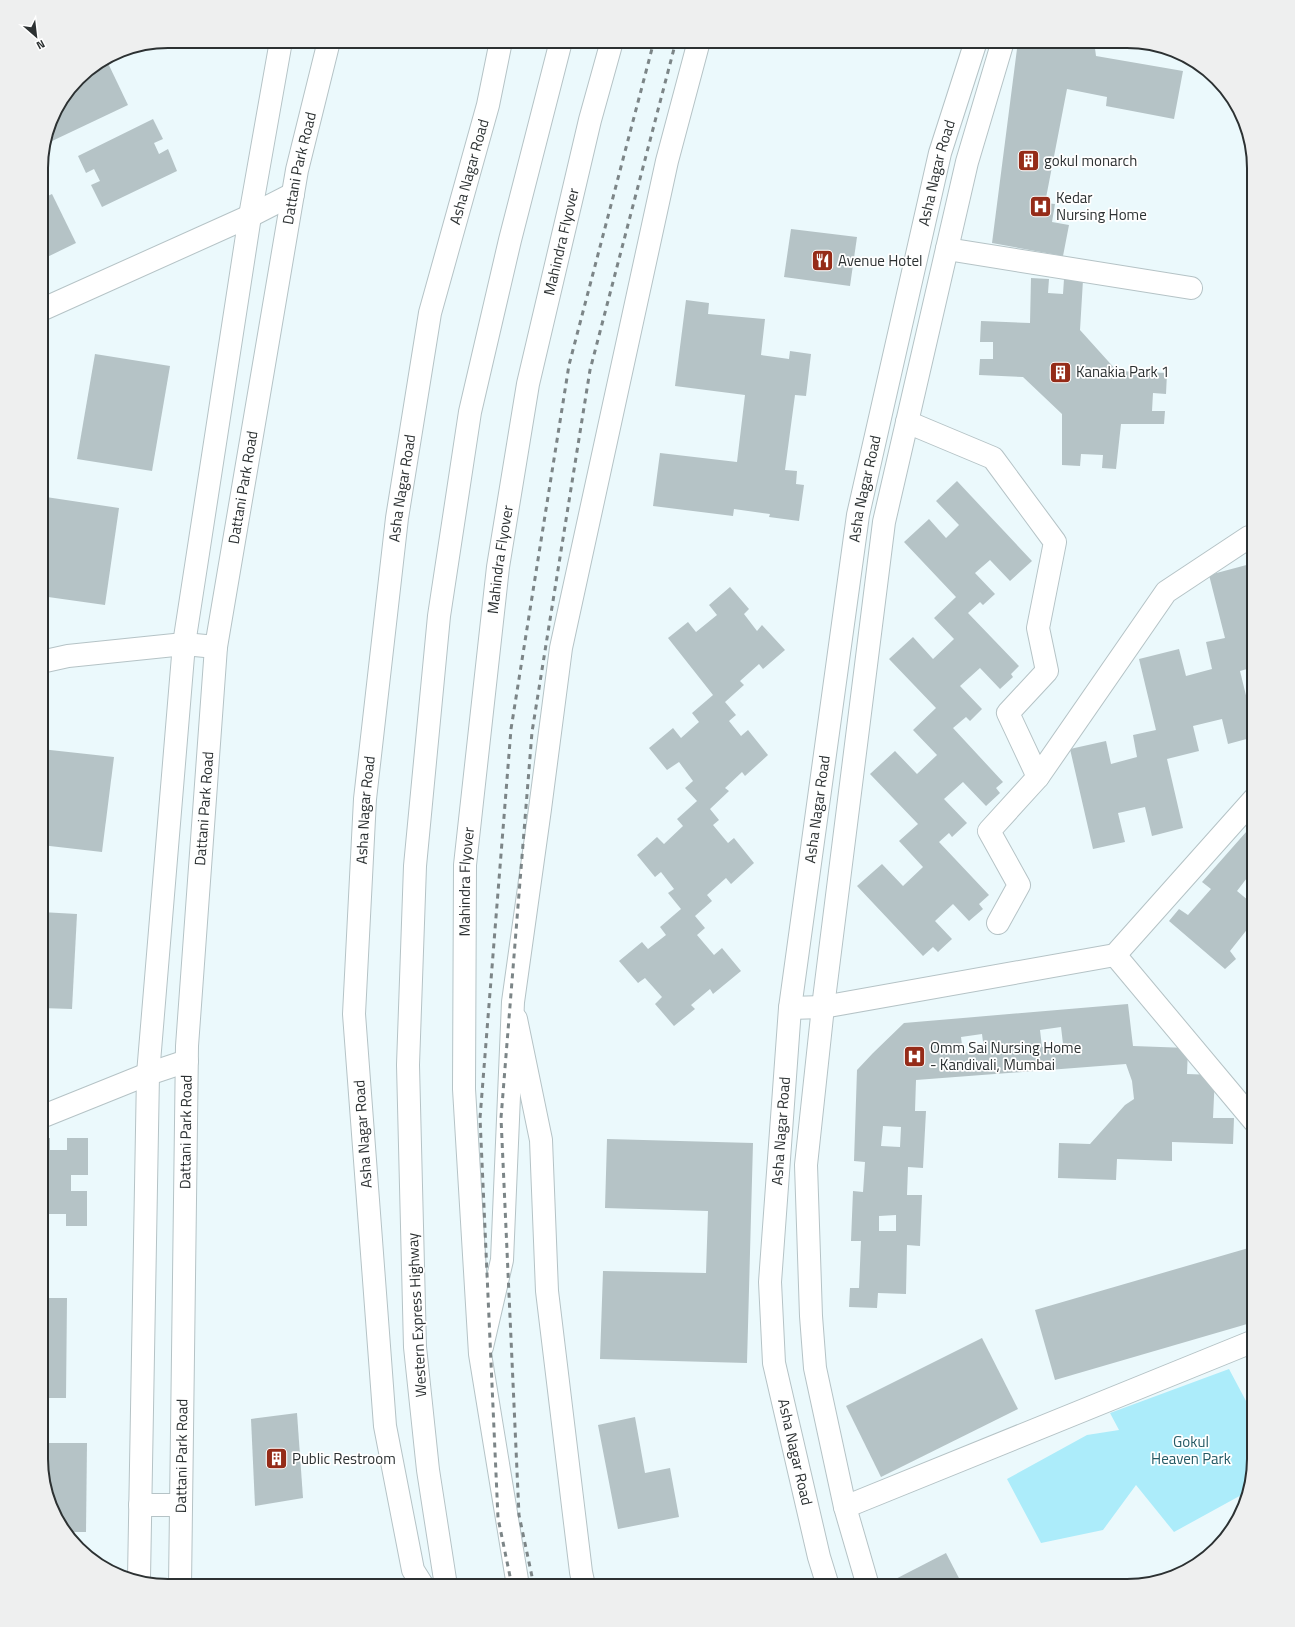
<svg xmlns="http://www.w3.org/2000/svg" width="1295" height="1627" viewBox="0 0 1295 1627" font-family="'Titillium Web',sans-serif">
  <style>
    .green { fill: #acecfa }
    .building { fill: #b5c3c6; fill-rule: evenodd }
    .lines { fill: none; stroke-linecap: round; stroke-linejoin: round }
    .minor-casing { stroke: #b5c3c6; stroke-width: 24 }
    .major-casing { stroke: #b5c3c6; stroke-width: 24 }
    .highway-casing { stroke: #b5c3c6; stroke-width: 24 }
    .minor { stroke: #fff; stroke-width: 22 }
    .major { stroke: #fff; stroke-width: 22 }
    .highway { stroke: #fff; stroke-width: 22 }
    .rail { stroke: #7c8587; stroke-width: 3; stroke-dasharray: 5 5; stroke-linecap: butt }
    .labels { text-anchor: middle; stroke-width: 3.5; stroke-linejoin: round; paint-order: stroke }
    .poi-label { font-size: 15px; fill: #2c3132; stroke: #fff; text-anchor: start }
    .street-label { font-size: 15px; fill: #2c3132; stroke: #fff }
    .park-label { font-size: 15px; fill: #245a65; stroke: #fff }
    .rim { fill: none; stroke: #2c3132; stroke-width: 2 }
  </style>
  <rect width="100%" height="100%" fill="#ebf9fc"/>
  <path class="green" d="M 1229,1369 L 1254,1416 L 1254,1459 L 1245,1493 L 1174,1532 L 1136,1485 L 1103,1530 L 1041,1543 L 1007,1479 L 1087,1435 L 1119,1430 L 1110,1413 Z"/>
  <g class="building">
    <path d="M 1018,41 L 1094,41 L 1096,56 L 1183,71 L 1174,119 L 1106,106 L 1107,97 L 1067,89 L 1045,203 L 1055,204 L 1052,222 L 1069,225 L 1063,256 L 992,243 Z"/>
    <path d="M 106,59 L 128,105 L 52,141 L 48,133 L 54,112 L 84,73 Z"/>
    <path d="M 153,119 L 163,139 L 154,143 L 159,154 L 168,149 L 177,171 L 102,207 L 91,185 L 100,181 L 94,169 L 86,173 L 78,156 Z"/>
    <path d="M 52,194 L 76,243 L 41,260 L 41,199 Z"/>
    <path d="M 791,229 L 857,237 L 850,286 L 784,277 Z"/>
    <path d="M 1031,278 L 1049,279 L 1048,293 L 1063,294 L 1064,279 L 1083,280 L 1080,330 L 1117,371 L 1167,373 L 1166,394 L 1153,393 L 1152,411 L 1165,411 L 1164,424 L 1121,424 L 1116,469 L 1102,468 L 1103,455 L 1081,454 L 1080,466 L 1062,465 L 1062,414 L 1023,377 L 979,375 L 980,359 L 993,359 L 993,342 L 980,342 L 981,321 L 1030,323 Z"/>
    <path d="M 686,300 L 709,303 L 708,314 L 765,319 L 761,355 L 789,359 L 790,351 L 811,354 L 806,396 L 795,395 L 785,470 L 797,471 L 796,484 L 804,485 L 799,521 L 769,517 L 770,514 L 734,509 L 733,516 L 653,506 L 660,453 L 737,462 L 745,395 L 675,386 Z"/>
    <path d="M 95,354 L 170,366 L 152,471 L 77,459 Z"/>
    <path d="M 957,481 L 1032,561 L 1010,581 L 990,560 L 975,573 L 995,594 L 983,605 L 980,602 L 968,613 L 1019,666 L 1011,674 L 1013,677 L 1000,689 L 980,668 L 960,686 L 982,709 L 970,721 L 966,717 L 953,728 L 1003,782 L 996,788 L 1000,793 L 986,806 L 963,782 L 944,799 L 967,823 L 952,837 L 949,833 L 939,842 L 989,895 L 979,904 L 983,909 L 969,921 L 953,904 L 935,921 L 952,939 L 938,952 L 933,947 L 923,956 L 857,886 L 882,864 L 903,886 L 923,867 L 899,841 L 918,824 L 870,774 L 895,751 L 917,774 L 937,755 L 913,730 L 936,708 L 889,659 L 913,637 L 933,659 L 954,639 L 934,618 L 956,597 L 904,542 L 929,519 L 946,538 L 959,525 L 936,501 Z"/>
    <path d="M 46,497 L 119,508 L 105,605 L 41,596 L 41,530 Z"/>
    <path d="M 1254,563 L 1254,667 L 1240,671 L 1254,728 L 1254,737 L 1228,744 L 1222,719 L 1193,726 L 1199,751 L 1167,759 L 1183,828 L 1152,836 L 1145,807 L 1118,813 L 1125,842 L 1093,849 L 1070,749 L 1106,741 L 1111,764 L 1137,757 L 1133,735 L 1156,730 L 1139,659 L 1179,649 L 1186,676 L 1212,669 L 1206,642 L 1225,638 L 1209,575 Z"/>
    <path d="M 730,587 L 749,609 L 744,614 L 757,631 L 762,625 L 785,650 L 763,669 L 759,664 L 740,681 L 744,685 L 725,702 L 736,715 L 729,721 L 741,736 L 748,730 L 768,755 L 745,776 L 742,772 L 725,788 L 729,791 L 710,809 L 719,820 L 713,825 L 728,843 L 734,838 L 754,863 L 731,884 L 726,878 L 707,895 L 712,901 L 695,916 L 705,928 L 697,935 L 714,955 L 722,948 L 741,971 L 713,994 L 710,989 L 691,1005 L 695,1009 L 674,1026 L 655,1004 L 662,997 L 645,978 L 638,983 L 619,961 L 642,942 L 648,949 L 666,935 L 660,927 L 681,909 L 668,893 L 674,889 L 661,872 L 655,877 L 637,855 L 657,837 L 664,844 L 683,826 L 677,819 L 697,801 L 685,788 L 693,781 L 679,762 L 667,770 L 649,748 L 673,728 L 681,738 L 699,722 L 692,713 L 713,695 L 668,638 L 688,622 L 696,632 L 717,615 L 709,605 Z"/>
    <path d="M 41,749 L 114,757 L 102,852 L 41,845 Z"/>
    <path d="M 1254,823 L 1254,877 L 1250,874 L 1237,891 L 1249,901 L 1254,895 L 1254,928 L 1249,927 L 1230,951 L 1236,959 L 1225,969 L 1169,921 L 1179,909 L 1188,915 L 1211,889 L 1202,882 Z"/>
    <path d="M 41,912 L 77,914 L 72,1009 L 41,1008 Z"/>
    <path d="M 1128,1004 L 1133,1046 L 1188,1048 L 1187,1074 L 1215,1075 L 1213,1118 L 1234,1118 L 1233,1144 L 1172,1142 L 1172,1161 L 1117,1159 L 1116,1180 L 1058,1178 L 1059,1143 L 1090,1144 L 1125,1105 L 1134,1099 L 1132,1081 L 1126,1064 L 916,1080 L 915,1111 L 926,1111 L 923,1168 L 908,1167 L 907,1195 L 922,1195 L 920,1246 L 907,1245 L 906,1294 L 878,1293 L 877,1308 L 849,1307 L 850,1288 L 859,1288 L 861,1241 L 851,1241 L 853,1191 L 863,1192 L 865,1162 L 854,1161 L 857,1070 L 873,1053 L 904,1023 ZM 1061,1027 L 1063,1044 L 1042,1047 L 1040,1030 ZM 982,1034 L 984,1050 L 963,1053 L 961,1037 ZM 883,1126 L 901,1127 L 900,1147 L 881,1146 ZM 896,1215 L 896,1231 L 879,1231 L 879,1216 Z"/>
    <path d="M 41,1138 L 50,1138 L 50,1150 L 67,1150 L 67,1138 L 88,1138 L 88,1175 L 71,1175 L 71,1191 L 87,1191 L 87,1226 L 66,1226 L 66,1214 L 48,1214 L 47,1225 L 41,1225 L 41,1190 L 44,1190 L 44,1176 L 41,1175 Z"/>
    <path d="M 607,1139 L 753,1143 L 747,1363 L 600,1359 L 603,1271 L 706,1273 L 708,1211 L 605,1208 Z"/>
    <path d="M 1252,1247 L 1254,1255 L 1254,1322 L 1055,1380 L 1035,1310 Z"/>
    <path d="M 45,1298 L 67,1298 L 66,1398 L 41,1398 L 41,1315 L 45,1315 Z"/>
    <path d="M 982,1338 L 1018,1409 L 881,1477 L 846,1406 Z"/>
    <path d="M 297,1413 L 303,1498 L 255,1506 L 251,1419 Z"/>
    <path d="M 635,1417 L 645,1473 L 670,1468 L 679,1517 L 618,1529 L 598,1425 Z"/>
    <path d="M 41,1443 L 87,1443 L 86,1532 L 65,1532 L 63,1530 L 48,1500 L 41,1459 Z"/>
    <path d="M 946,1553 L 963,1586 L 882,1586 Z"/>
  </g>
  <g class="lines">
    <defs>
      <g id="minor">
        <path d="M 947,249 L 1191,288"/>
        <path d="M 41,310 L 250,216 L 293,194"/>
        <path d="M 907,422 L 993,458 L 1055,542 L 1038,628 L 1047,671 L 1008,713 L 1038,777 L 989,831 L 1019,885 L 998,923"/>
        <path d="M 41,662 L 68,656 L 184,644 L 216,647"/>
        <path d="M 1038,777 L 1166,592 L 1249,537 L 1254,536"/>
        <path d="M 1115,955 L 1254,1121"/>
        <path d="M 790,1008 L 823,1007 L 1115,955 L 1254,799"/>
        <path d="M 516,1019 L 541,1140 L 547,1291 L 581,1572 L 584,1586"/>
        <path d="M 41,1117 L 148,1074 L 187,1061"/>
        <path d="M 140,1505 L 181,1505"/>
        <path d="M 845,1507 L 1254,1341"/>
        <path d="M 139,1578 L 148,1074 L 184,644 L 250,216 L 281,41"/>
        <path id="s1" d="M 180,1586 L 187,1046 L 216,647 L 297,170 L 329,41"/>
        <path id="s2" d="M 828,1586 L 819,1557 L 774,1363 L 770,1282 L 790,1008 L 858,515 L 940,153 L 976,41"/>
        <path d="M 868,1586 L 845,1507 L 815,1368 L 811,1316 L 806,1165 L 823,1007 L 884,522 L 967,162 L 1003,41"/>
      </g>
      <g id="major">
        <path d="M 482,1347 L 502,1260 L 513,1002 L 540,809 L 561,648 L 667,161 L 699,41"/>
        <path id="s3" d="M 423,1586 L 413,1570 L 385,1426 L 354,1014 L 365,799 L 397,518 L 430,313 L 488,105 L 501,41"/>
      </g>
      <g id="highway">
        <path d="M 446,1586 L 428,1470 L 415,1347 L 408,1065 L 415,866 L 439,616 L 470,412 L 510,240 L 561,41"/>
        <path id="s4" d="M 518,1586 L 480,1354 L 464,1089 L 465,865 L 498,567 L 528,384 L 590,120 L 612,41"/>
      </g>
    </defs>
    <use href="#minor" class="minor-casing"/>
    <use href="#major" class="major-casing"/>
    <use href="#highway" class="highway-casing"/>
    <use href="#minor" class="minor"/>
    <use href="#major" class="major"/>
    <use href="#highway" class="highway"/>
    <g class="rail">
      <path d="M 512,1586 L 498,1518 L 480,1118 L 511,729 L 569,365 L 654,41"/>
      <path d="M 534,1586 L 519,1515 L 501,1118 L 532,732 L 590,370 L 676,41"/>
    </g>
  </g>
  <defs>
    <symbol id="building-square" viewBox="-11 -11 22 22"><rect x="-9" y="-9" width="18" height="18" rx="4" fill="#952b18" stroke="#fff"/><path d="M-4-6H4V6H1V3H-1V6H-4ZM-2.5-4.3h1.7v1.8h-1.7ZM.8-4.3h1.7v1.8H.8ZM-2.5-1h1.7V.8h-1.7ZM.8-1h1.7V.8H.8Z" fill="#fff"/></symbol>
    <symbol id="hospital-square" viewBox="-11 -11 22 22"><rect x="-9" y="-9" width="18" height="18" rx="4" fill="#952b18" stroke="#fff"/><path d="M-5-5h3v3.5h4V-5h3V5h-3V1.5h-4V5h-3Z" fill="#fff"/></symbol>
    <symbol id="restaurant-square" viewBox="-11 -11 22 22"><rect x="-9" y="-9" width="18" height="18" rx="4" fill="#952b18" stroke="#fff"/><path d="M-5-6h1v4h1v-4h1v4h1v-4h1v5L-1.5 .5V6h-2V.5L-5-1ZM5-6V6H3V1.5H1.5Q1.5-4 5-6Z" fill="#fff"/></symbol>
  </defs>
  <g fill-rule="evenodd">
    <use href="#building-square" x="1016" y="148" width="25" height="25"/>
    <use href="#hospital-square" x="1028" y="194" width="25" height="25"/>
    <use href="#restaurant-square" x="810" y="248" width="25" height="25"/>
    <use href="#building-square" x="1048" y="360" width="25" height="25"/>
    <use href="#hospital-square" x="902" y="1044" width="25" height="25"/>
    <use href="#building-square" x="264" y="1446" width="25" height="25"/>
  </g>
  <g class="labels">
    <g class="poi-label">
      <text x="1044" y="166">gokul monarch</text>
      <text x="1056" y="203">Kedar<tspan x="1056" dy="17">Nursing Home</tspan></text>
      <text x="838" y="266">Avenue Hotel</text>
      <text x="1076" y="377">Kanakia Park 1</text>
      <text x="930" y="1053">Omm Sai Nursing Home<tspan x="930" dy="17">- Kandivali, Mumbai</tspan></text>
      <text x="292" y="1464">Public Restroom</text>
    </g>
    <g class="street-label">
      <text dy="5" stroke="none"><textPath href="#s1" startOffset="1426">Dattani Park Road</textPath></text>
      <text dy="5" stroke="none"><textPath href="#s3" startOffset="1431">Asha Nagar Road</textPath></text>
      <text dy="5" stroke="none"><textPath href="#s2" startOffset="1434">Asha Nagar Road</textPath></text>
      <text dy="5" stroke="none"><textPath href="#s4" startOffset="1356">Mahindra Flyover</textPath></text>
      <text dy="5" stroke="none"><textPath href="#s1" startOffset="1102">Dattani Park Road</textPath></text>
      <text dy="5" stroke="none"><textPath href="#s3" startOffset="1107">Asha Nagar Road</textPath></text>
      <text dy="5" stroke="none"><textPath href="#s2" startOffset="1110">Asha Nagar Road</textPath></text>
      <text dy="5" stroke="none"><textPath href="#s4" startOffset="1032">Mahindra Flyover</textPath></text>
      <text dy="5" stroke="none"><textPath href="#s1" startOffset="778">Dattani Park Road</textPath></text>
      <text dy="5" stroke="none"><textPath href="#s2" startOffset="786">Asha Nagar Road</textPath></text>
      <text dy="5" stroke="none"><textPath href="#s3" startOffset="783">Asha Nagar Road</textPath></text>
      <text dy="5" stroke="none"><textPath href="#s4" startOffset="708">Mahindra Flyover</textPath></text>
      <text dy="5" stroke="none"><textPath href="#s2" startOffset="462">Asha Nagar Road</textPath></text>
      <text dy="5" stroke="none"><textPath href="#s1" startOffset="454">Dattani Park Road</textPath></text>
      <text transform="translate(363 1134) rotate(-94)" y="5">Asha Nagar Road</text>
      <text transform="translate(417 1315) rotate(-93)" y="5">Western Express Highway</text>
      <text transform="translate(795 1452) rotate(77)" y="5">Asha Nagar Road</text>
      <text dy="5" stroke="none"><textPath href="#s1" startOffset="130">Dattani Park Road</textPath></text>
    </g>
    <g class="park-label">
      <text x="1191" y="1447">Gokul<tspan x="1191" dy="17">Heaven Park</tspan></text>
    </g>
  </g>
  <path d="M0 0H1295V1627H0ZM168 48H1127A120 120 0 0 1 1247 168V1459A120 120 0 0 1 1127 1579H168A120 120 0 0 1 48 1459V168A120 120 0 0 1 168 48Z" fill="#eeefef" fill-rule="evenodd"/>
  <path class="rim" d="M168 48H1127A120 120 0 0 1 1247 168V1459A120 120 0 0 1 1127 1579H168A120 120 0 0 1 48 1459V168A120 120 0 0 1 168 48Z"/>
  <g transform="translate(36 36) rotate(152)" stroke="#ffffff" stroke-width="3" paint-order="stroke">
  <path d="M0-3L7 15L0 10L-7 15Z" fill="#2c3132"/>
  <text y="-6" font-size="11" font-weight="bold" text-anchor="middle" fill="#2c3132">N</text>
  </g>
</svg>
